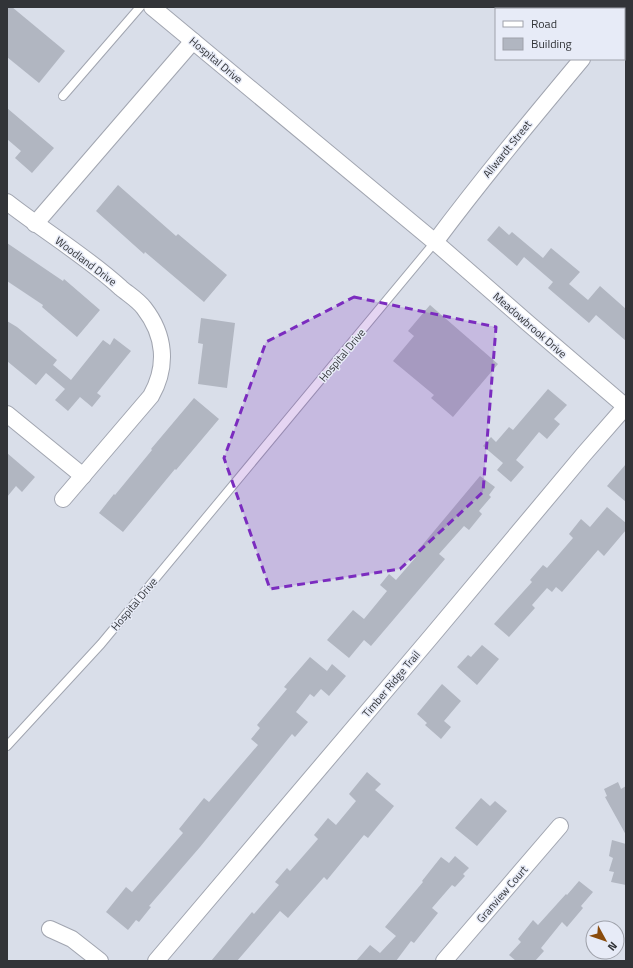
<svg xmlns="http://www.w3.org/2000/svg" width="633" height="968" viewBox="0 0 633 968" font-family="'Titillium Web',sans-serif">
  <style>
    .building { fill: #b1b6c1 }
    .lines { fill: none; stroke-linecap: round; stroke-linejoin: round }
    .lane-casing { stroke: #a1a5b0; stroke-width: 10 }
    .street-casing { stroke: #a1a5b0; stroke-width: 18 }
    .lane { stroke: #fff; stroke-width: 8 }
    .street { stroke: #fff; stroke-width: 16 }
    .marked { fill: #7b2cbf; fill-opacity: 0.2; stroke: #7b2cbf; stroke-width: 3; stroke-dasharray: 8 5; stroke-linejoin: round }
    .labels { text-anchor: middle; stroke-width: 3; stroke-linejoin: round; paint-order: stroke }
    .street-label { font-size: 11px; fill: #323438; stroke: #e7ebf7 }
  </style>
  <rect width="100%" height="100%" fill="#d9dee9"/>
  <g class="building">
    <path d="M 7,7 L 12,7 L 65,51 L 39,83 L 7,57 Z"/>
    <path d="M 7,108 L 54,148 L 32,173 L 15,158 L 21,151 L 7,139 Z"/>
    <path d="M 118,185 L 176,236 L 178,234 L 227,275 L 204,302 L 145,252 L 144,254 L 96,211 Z"/>
    <path d="M 499,226 L 509,235 L 512,232 L 543,258 L 551,248 L 580,272 L 569,284 L 588,300 L 600,286 L 626,309 L 626,341 L 596,315 L 589,323 L 548,288 L 553,282 L 524,257 L 517,266 L 487,240 Z"/>
    <path d="M 7,243 L 63,281 L 64,279 L 100,310 L 77,337 L 42,307 L 43,305 L 7,281 Z"/>
    <path d="M 430,305 L 498,364 L 453,417 L 431,398 L 434,395 L 393,361 L 414,336 L 408,331 Z"/>
    <path d="M 201,318 L 235,323 L 227,388 L 198,384 L 203,344 L 198,343 Z"/>
    <path d="M 7,321 L 17,327 L 57,360 L 53,365 L 71,380 L 103,340 L 110,345 L 114,338 L 131,351 L 97,393 L 101,396 L 92,407 L 80,397 L 68,411 L 55,400 L 65,389 L 46,373 L 36,385 L 7,361 Z"/>
    <path d="M 548,389 L 567,405 L 554,419 L 560,424 L 547,439 L 539,432 L 516,460 L 524,467 L 511,482 L 497,470 L 503,463 L 483,446 L 491,437 L 496,442 L 509,427 L 513,430 Z"/>
    <path d="M 194,398 L 219,419 L 176,470 L 175,469 L 123,532 L 99,513 L 114,494 L 115,495 L 152,450 L 151,449 Z"/>
    <path d="M 7,453 L 35,477 L 22,492 L 16,486 L 7,497 Z"/>
    <path d="M 626,464 L 626,502 L 607,486 Z"/>
    <path d="M 480,476 L 495,487 L 489,495 L 491,497 L 479,511 L 482,514 L 469,530 L 464,526 L 439,554 L 445,559 L 371,646 L 364,640 L 349,658 L 327,640 L 353,610 L 364,619 L 387,591 L 380,585 L 389,574 L 396,580 L 416,557 L 414,555 Z"/>
    <path d="M 607,507 L 626,523 L 626,530 L 604,556 L 598,550 L 562,592 L 556,587 L 552,592 L 547,588 L 532,605 L 535,608 L 509,637 L 494,624 L 532,582 L 530,580 L 543,565 L 547,568 L 573,538 L 569,534 L 581,519 L 590,527 Z"/>
    <path d="M 482,645 L 499,659 L 477,685 L 457,667 L 468,655 L 471,657 Z"/>
    <path d="M 310,657 L 327,671 L 332,664 L 346,676 L 329,696 L 321,689 L 314,697 L 310,694 L 296,712 L 308,722 L 295,737 L 292,734 L 200,847 L 149,906 L 151,907 L 139,922 L 136,920 L 128,930 L 106,912 L 126,887 L 132,892 L 183,833 L 179,829 L 204,798 L 209,802 L 258,745 L 251,739 L 260,728 L 257,725 L 287,689 L 284,687 Z"/>
    <path d="M 442,684 L 461,701 L 444,721 L 451,727 L 441,739 L 425,725 L 427,723 L 417,714 Z"/>
    <path d="M 367,772 L 381,784 L 375,790 L 394,806 L 368,838 L 364,835 L 327,880 L 324,877 L 288,918 L 280,911 L 237,961 L 211,961 L 252,912 L 254,914 L 279,885 L 275,882 L 287,868 L 290,871 L 318,839 L 314,835 L 328,818 L 336,825 L 356,801 L 349,794 Z"/>
    <path d="M 618,782 L 621,789 L 626,786 L 626,835 L 605,797 L 607,796 L 604,789 Z"/>
    <path d="M 481,798 L 490,806 L 495,801 L 507,811 L 477,846 L 455,828 Z"/>
    <path d="M 612,840 L 626,844 L 626,885 L 611,882 L 614,872 L 609,871 L 613,858 L 609,856 Z"/>
    <path d="M 455,856 L 469,868 L 463,874 L 465,876 L 455,887 L 452,885 L 432,908 L 438,913 L 414,943 L 411,941 L 396,961 L 356,961 L 370,945 L 380,953 L 396,936 L 385,927 L 423,882 L 422,881 L 441,857 L 449,863 Z"/>
    <path d="M 579,881 L 593,892 L 581,906 L 583,908 L 567,927 L 562,922 L 541,948 L 544,951 L 535,961 L 516,961 L 509,955 L 521,942 L 518,939 L 533,920 L 538,925 L 566,894 L 567,895 Z"/>
  </g>
  <g class="lines">
    <defs>
      <g id="lane">
        <path d="M 63,96 L 140,7"/>
        <path d="M 7,746 L 101,644 L 435,242"/>
      </g>
      <g id="street">
        <path d="M 152,7 L 435,242 L 529,324 L 626,407"/>
        <path d="M 624,10 L 626,7"/>
        <path d="M 7,202 C 44,231 86,256 121,288 C 128,294 138,300 144,308 C 165,335 168,366 151,396 L 63,499"/>
        <path d="M 35,224 L 193,41"/>
        <path d="M 435,242 C 482,179 532,119 582,59"/>
        <path d="M 7,414 L 83,476"/>
        <path d="M 50,929 L 72,939 L 100,961"/>
        <path d="M 156,961 L 430,638 L 584,454 L 626,406"/>
        <path d="M 444,961 L 560,826"/>
      </g>
    </defs>
    <use href="#lane" class="lane-casing"/>
    <use href="#street" class="street-casing"/>
    <use href="#lane" class="lane"/>
    <use href="#street" class="street"/>
  </g>
  <path class="marked" d="M 354,297 L 496,327 L 483,492 L 400,569 L 270,589 L 224,458 L 266,342 Z"/>
  <g class="labels">
    <g class="street-label">
      <text transform="translate(216 60) rotate(40)" y="4">Hospital Drive</text>
      <text transform="translate(507 149) rotate(-51)" y="4">Allwardt Street</text>
      <text transform="translate(86 261) rotate(37)" y="4">Woodland Drive</text>
      <text transform="translate(530 325) rotate(41)" y="4">Meadowbrook Drive</text>
      <text transform="translate(342 355) rotate(-50)" y="4">Hospital Drive</text>
      <text transform="translate(134 604) rotate(-50)" y="4">Hospital Drive</text>
      <text transform="translate(391 684) rotate(-50)" y="4">Timber Ridge Trail</text>
      <text transform="translate(502 894) rotate(-49)" y="4">Granview Court</text>
    </g>
  </g>
  <rect width="633" height="968" fill="none" stroke="#323438" stroke-width="16"/>
  <rect x="495" y="8" width="130" height="52" fill="#e7ebf7" stroke="#9fa2ab"/>
  <rect x="503" y="21" width="20" height="6" fill="#ffffff" stroke="#9fa2ab"/>
  <text x="531" y="28" font-size="12" fill="#323438">Road</text>
  <rect x="503" y="38" width="20" height="12" fill="#b1b6c1" stroke="#9fa2ab"/>
  <text x="531" y="48" font-size="12" fill="#323438">Building</text>
  <g transform="translate(605 940) rotate(130)"><circle r="19" fill="#e7ebf7" stroke="#9fa2ab"/>
  <path d="M0-3L7 15L0 10L-7 15Z" fill="#894b0c"/>
  <text y="-6" font-size="11" font-weight="bold" text-anchor="middle" fill="#323438">N</text>
  </g>
</svg>
